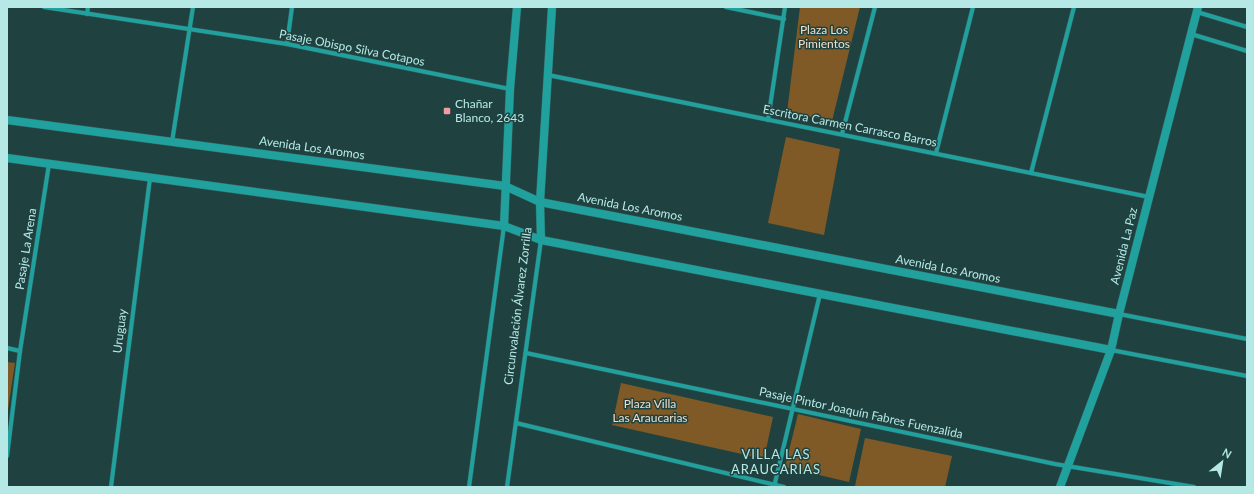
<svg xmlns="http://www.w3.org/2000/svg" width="1254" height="494" viewBox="0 0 1254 494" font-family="Lato,sans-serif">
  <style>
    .green { fill: #7f5a26 }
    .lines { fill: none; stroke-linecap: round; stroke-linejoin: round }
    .street-casing { stroke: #345f5d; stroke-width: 5 }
    .secondary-casing { stroke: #345f5d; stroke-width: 9 }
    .street { stroke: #21a19e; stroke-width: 4 }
    .secondary { stroke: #21a19e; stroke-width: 8 }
    .poi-dot { fill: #f49aa4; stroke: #1f4241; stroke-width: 1.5 }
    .labels { text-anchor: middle; stroke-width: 3; stroke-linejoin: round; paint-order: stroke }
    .park-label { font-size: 12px; fill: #f1dfc9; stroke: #1f4241 }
    .street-label { font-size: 12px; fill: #b6e9e6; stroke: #1f4241 }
    .poi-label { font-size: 12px; fill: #b6e9e6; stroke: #1f4241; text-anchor: start }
    .neighbourhood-label { font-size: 13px; letter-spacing: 1px; fill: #b6e9e6; stroke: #1f4241 }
  </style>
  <rect width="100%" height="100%" fill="#1f4241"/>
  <g class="green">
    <path d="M 800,7 L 860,7 L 832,121 L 787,112 Z"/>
    <path d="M 786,137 L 840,149 L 824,235 L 768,223 Z"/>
    <path d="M 7,362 L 15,363 L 7,416 Z"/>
    <path d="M 621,383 L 773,417 L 764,459 L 612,425 Z"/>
    <path d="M 798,414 L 861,429 L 849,482 L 785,467 Z"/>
    <path d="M 865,438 L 952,456 L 945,487 L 861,487 L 855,486 Z"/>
  </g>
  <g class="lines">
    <defs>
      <g id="street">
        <path d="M 44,7 L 287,44 L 510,89"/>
        <path d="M 726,7 L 784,19"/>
        <path d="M 1197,12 L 1247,27"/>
        <path d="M 87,14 L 88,7"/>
        <path d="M 1191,34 L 1247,51"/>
        <path d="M 287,44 L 292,7"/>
        <path d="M 548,75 L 1149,197"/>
        <path d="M 768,120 L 785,7"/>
        <path d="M 842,134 L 875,7"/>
        <path d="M 172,142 L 193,7"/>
        <path d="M 936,153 L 973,7"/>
        <path d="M 1031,173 L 1074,7"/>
        <path d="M 1119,314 L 1247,339"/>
        <path d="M 7,348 L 20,351"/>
        <path d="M 1111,350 L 1247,376"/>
        <path d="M 526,353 L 1055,464 L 1194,487"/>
        <path d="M 516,423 L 784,487"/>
        <path d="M 7,456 L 20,351 L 49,164"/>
        <path d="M 111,487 L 150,178"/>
        <path d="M 469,487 L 504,226"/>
        <path d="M 507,487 L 541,240"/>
        <path d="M 774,487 L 820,294"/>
      </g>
      <g id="secondary">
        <path d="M 7,120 L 505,186 L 540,202 L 1119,314"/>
        <path d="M 7,158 L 504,226 L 541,240 L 1111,350"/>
        <path d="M 504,226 L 510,89 L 517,7"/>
        <path d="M 541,240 L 540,202 L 552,7"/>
        <path d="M 1060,487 L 1111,350 L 1119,314 L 1198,7"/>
      </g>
    </defs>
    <use href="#street" class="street-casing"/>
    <use href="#secondary" class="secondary-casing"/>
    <use href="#street" class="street"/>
    <use href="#secondary" class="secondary"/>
  </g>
  <rect class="poi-dot" x="443" y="107" width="8" height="8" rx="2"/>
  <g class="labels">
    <g class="park-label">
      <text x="824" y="34">Plaza Los<tspan x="824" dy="14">Pimientos</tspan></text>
      <text x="650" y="408">Plaza Villa<tspan x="650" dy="14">Las Araucarias</tspan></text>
    </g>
    <g class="street-label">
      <text transform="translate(352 48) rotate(11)" y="4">Pasaje Obispo Silva Cotapos</text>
      <text transform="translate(850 126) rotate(11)" y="4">Escritora Carmen Carrasco Barros</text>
      <text transform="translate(312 148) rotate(8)" y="4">Avenida Los Aromos</text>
      <text transform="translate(630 207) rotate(11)" y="4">Avenida Los Aromos</text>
      <text transform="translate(1124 246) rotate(-76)" y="4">Avenida La Paz</text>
      <text transform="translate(26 249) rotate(-81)" y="4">Pasaje La Arena</text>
      <text transform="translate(948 269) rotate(11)" y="4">Avenida Los Aromos</text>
      <text transform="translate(518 306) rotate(-83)" y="4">Circunvalación Álvarez Zorrilla</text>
      <text transform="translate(120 331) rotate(-83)" y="4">Uruguay</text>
      <text transform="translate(861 413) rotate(12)" y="4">Pasaje Pintor Joaquín Fabres Fuenzalida</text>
    </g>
    <g class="poi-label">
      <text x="455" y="108">Chañar<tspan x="455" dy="14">Blanco, 2643</tspan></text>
    </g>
    <g class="neighbourhood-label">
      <text x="776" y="459">VILLA LAS<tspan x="776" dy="15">ARAUCARIAS</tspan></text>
    </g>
  </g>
  <rect width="1254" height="494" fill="none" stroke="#b6e9e6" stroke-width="16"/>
  <g transform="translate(1222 462) rotate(30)" stroke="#1f4241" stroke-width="3" paint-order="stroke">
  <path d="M0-3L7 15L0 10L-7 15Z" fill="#b6e9e6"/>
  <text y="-6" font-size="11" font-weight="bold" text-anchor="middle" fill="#b6e9e6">N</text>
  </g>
</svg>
